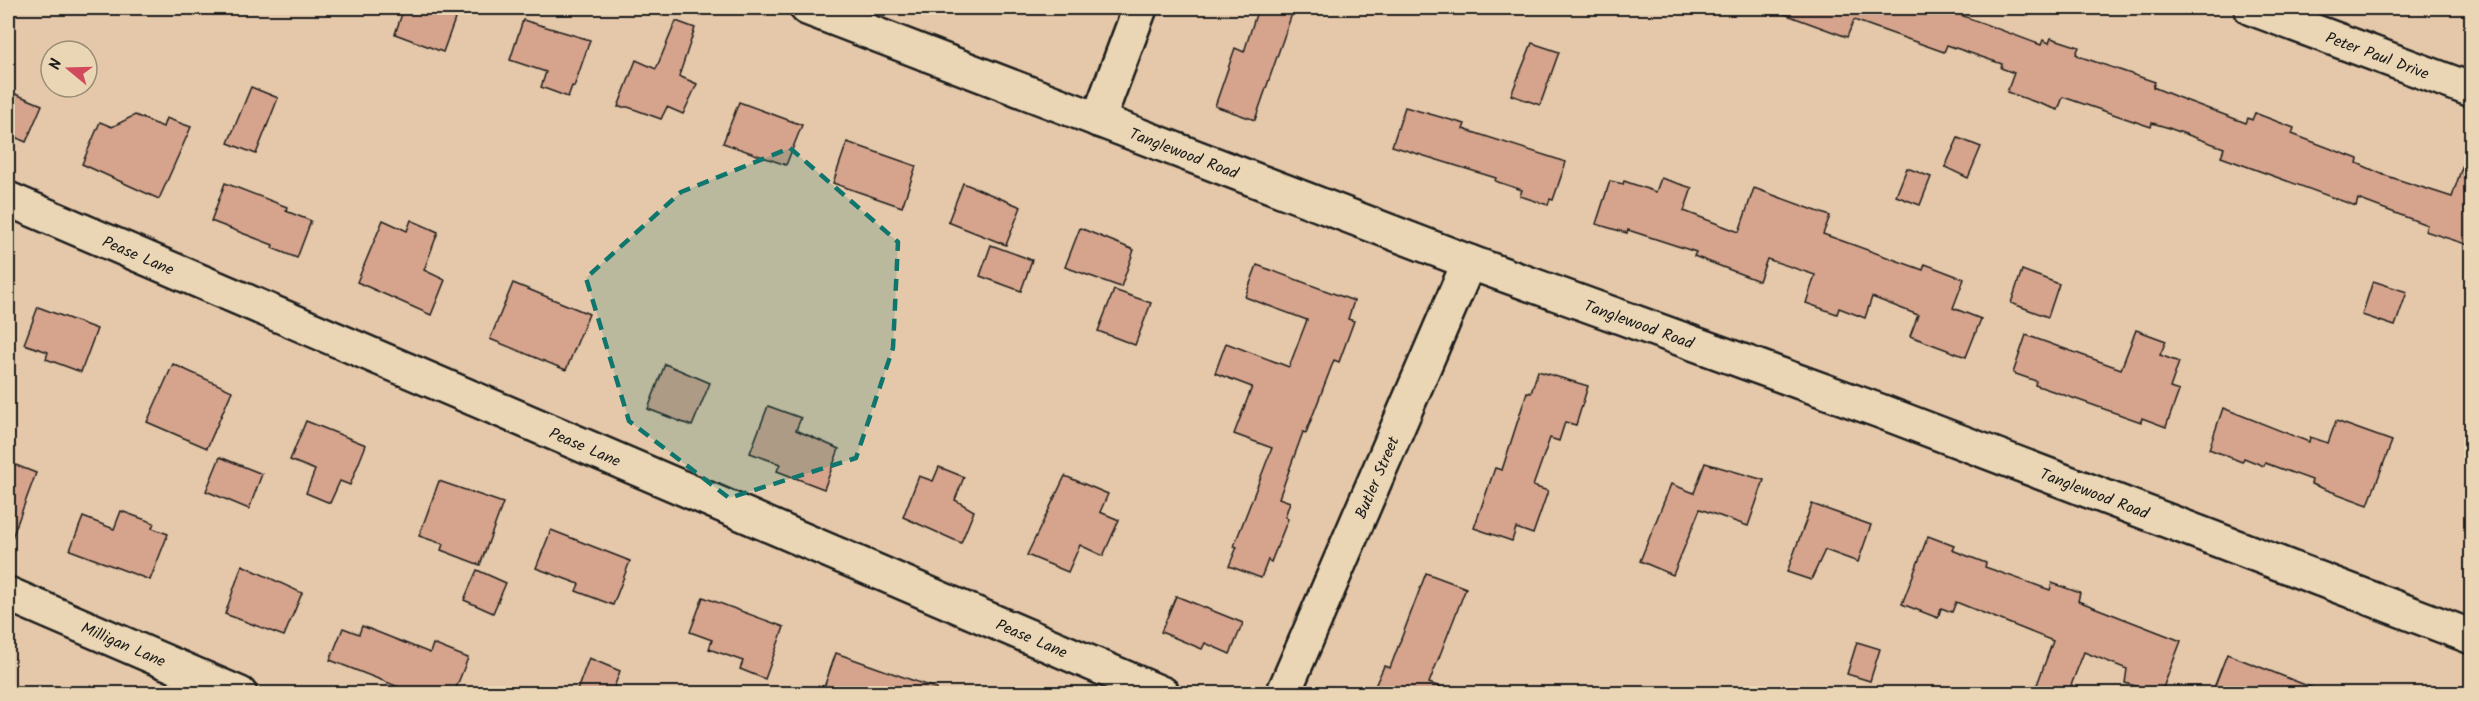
<svg xmlns="http://www.w3.org/2000/svg" width="2479" height="701" viewBox="0 0 2479 701" font-family="Kalam,sans-serif">
  <style>
    .building { fill: #d6a48c; stroke: #1c1c1c; stroke-width: 1.5 }
    .lines { fill: none; stroke-linecap: round; stroke-linejoin: round }
    .minor-casing { stroke: #1c1c1c; stroke-width: 38 }
    .minor { stroke: #ead6b4; stroke-width: 33 }
    .marked { fill: #0f766e; fill-opacity: 0.2; stroke: #0f766e; stroke-width: 4.5; stroke-dasharray: 12 8; stroke-linejoin: round }
    .labels { text-anchor: middle; stroke-width: 4.5; stroke-linejoin: round; paint-order: stroke }
    .street-label { font-size: 16px; fill: #1c1c1c; stroke: #ead6b4 }
  </style>
  <rect width="100%" height="100%" fill="#e5c8a9"/>
  <filter id="ink" filterUnits="userSpaceOnUse"><feTurbulence type="fractalNoise" baseFrequency=".0167" numOctaves="2"/><feDisplacementMap in="SourceGraphic" scale="12" xChannelSelector="R" yChannelSelector="G"/><feConvolveMatrix kernelMatrix="1 2 1 2 8 2 1 2 1" color-interpolation-filters="sRGB"/></filter>
  <g filter="url(#ink)">
    <g class="building">
      <path d="M 404,8 L 459,8 L 443,52 L 395,34 Z"/>
      <path d="M 1258,8 L 1294,8 L 1255,120 L 1215,106 L 1235,48 L 1244,52 Z"/>
      <path d="M 1776,8 L 1942,8 L 2041,45 L 2043,40 L 2049,43 L 2051,38 L 2079,47 L 2076,54 L 2081,57 L 2155,82 L 2153,87 L 2177,97 L 2246,123 L 2248,118 L 2252,120 L 2255,113 L 2294,128 L 2292,134 L 2358,159 L 2357,163 L 2384,175 L 2452,197 L 2467,152 L 2472,152 L 2472,246 L 2425,231 L 2427,225 L 2358,199 L 2356,206 L 2221,157 L 2224,148 L 2166,127 L 2152,123 L 2151,127 L 2063,97 L 2058,110 L 2007,92 L 2014,73 L 2001,68 L 2002,64 L 1947,45 L 1944,52 L 1854,20 L 1847,37 L 1776,11 Z"/>
      <path d="M 523,20 L 590,40 L 574,87 L 572,86 L 568,97 L 541,87 L 546,72 L 510,60 Z"/>
      <path d="M 676,21 L 695,28 L 679,76 L 697,84 L 683,114 L 667,107 L 661,119 L 628,107 L 618,107 L 636,60 L 656,69 Z"/>
      <path d="M 1532,43 L 1559,52 L 1540,105 L 1511,95 Z"/>
      <path d="M 251,87 L 278,98 L 256,154 L 228,143 Z"/>
      <path d="M 8,91 L 42,105 L 26,142 L 8,134 Z"/>
      <path d="M 739,102 L 802,125 L 786,165 L 723,143 Z"/>
      <path d="M 1405,107 L 1465,124 L 1463,129 L 1566,162 L 1553,200 L 1550,199 L 1548,205 L 1520,196 L 1522,190 L 1495,181 L 1496,178 L 1392,146 Z"/>
      <path d="M 135,115 L 163,127 L 166,118 L 191,127 L 159,199 L 82,164 L 100,122 L 112,127 Z"/>
      <path d="M 1958,138 L 1981,147 L 1968,178 L 1945,167 Z"/>
      <path d="M 847,142 L 916,166 L 902,207 L 833,183 Z"/>
      <path d="M 1907,168 L 1931,177 L 1920,205 L 1896,196 Z"/>
      <path d="M 1661,178 L 1692,188 L 1684,211 L 1739,232 L 1754,188 L 1830,216 L 1823,234 L 1923,270 L 1925,264 L 1964,279 L 1953,308 L 1981,319 L 1966,357 L 1910,336 L 1918,315 L 1872,297 L 1865,318 L 1839,308 L 1837,314 L 1806,303 L 1815,275 L 1767,259 L 1759,281 L 1694,256 L 1696,252 L 1628,230 L 1627,233 L 1596,224 L 1610,181 L 1623,184 L 1624,181 L 1656,192 Z"/>
      <path d="M 225,183 L 287,207 L 286,211 L 311,221 L 297,258 L 272,248 L 273,245 L 211,221 Z"/>
      <path d="M 963,183 L 1021,207 L 1006,245 L 948,222 Z"/>
      <path d="M 383,220 L 407,231 L 411,220 L 438,232 L 424,270 L 445,280 L 431,315 L 357,282 Z"/>
      <path d="M 1080,228 L 1134,250 L 1121,287 L 1065,267 Z"/>
      <path d="M 991,245 L 1032,260 L 1021,291 L 980,276 Z"/>
      <path d="M 1257,265 L 1354,301 L 1348,319 L 1354,321 L 1339,362 L 1334,360 L 1306,433 L 1303,432 L 1279,498 L 1290,502 L 1285,517 L 1288,519 L 1271,562 L 1268,560 L 1261,578 L 1229,566 L 1237,547 L 1234,546 L 1272,448 L 1234,434 L 1252,387 L 1215,373 L 1226,343 L 1289,367 L 1307,320 L 1245,297 Z"/>
      <path d="M 2022,270 L 2059,284 L 2048,317 L 2011,303 Z"/>
      <path d="M 2373,281 L 2407,292 L 2395,326 L 2362,315 Z"/>
      <path d="M 513,283 L 589,314 L 566,370 L 490,339 Z"/>
      <path d="M 1114,290 L 1151,303 L 1135,345 L 1098,331 Z"/>
      <path d="M 38,307 L 97,329 L 81,372 L 46,359 L 48,352 L 24,344 Z"/>
      <path d="M 2136,330 L 2166,341 L 2160,355 L 2179,362 L 2170,388 L 2179,391 L 2166,427 L 2142,418 L 2141,422 L 2070,397 L 2035,385 L 2036,381 L 2013,373 L 2026,335 L 2121,369 Z"/>
      <path d="M 173,364 L 232,391 L 207,448 L 147,422 Z"/>
      <path d="M 665,364 L 710,383 L 692,426 L 648,409 Z"/>
      <path d="M 1538,371 L 1588,386 L 1576,425 L 1565,422 L 1559,441 L 1550,438 L 1533,486 L 1548,491 L 1533,534 L 1516,528 L 1512,541 L 1474,528 L 1495,468 L 1502,470 L 1527,392 L 1531,393 Z"/>
      <path d="M 768,406 L 801,418 L 796,430 L 839,449 L 824,489 L 777,471 L 780,464 L 750,453 Z"/>
      <path d="M 2223,408 L 2309,442 L 2310,437 L 2328,443 L 2336,421 L 2392,441 L 2368,505 L 2311,484 L 2312,480 L 2265,463 L 2264,466 L 2244,458 L 2242,462 L 2209,449 Z"/>
      <path d="M 306,421 L 366,445 L 350,485 L 340,481 L 330,503 L 306,493 L 315,470 L 290,460 Z"/>
      <path d="M 220,457 L 262,474 L 249,509 L 206,491 Z"/>
      <path d="M 8,462 L 36,473 L 10,543 L 8,543 Z"/>
      <path d="M 1705,463 L 1764,480 L 1748,526 L 1700,509 L 1673,575 L 1640,561 L 1671,484 L 1694,493 Z"/>
      <path d="M 939,467 L 964,477 L 955,500 L 974,511 L 961,543 L 903,517 L 919,476 L 933,481 Z"/>
      <path d="M 1065,476 L 1108,494 L 1100,512 L 1119,520 L 1103,556 L 1080,545 L 1068,572 L 1027,555 Z"/>
      <path d="M 439,481 L 503,503 L 480,565 L 441,550 L 443,544 L 419,536 Z"/>
      <path d="M 1812,504 L 1871,525 L 1858,562 L 1825,550 L 1811,580 L 1787,572 Z"/>
      <path d="M 121,511 L 154,523 L 152,528 L 168,534 L 150,580 L 70,550 L 83,517 L 114,529 Z"/>
      <path d="M 551,530 L 630,561 L 613,605 L 576,591 L 579,584 L 536,568 Z"/>
      <path d="M 1928,536 L 1954,546 L 1952,550 L 1986,563 L 1985,567 L 2050,590 L 2052,583 L 2080,593 L 2078,601 L 2181,641 L 2161,693 L 2125,683 L 2127,669 L 2084,652 L 2068,693 L 2034,693 L 2053,641 L 1956,602 L 1952,612 L 1941,608 L 1938,618 L 1902,604 Z"/>
      <path d="M 242,565 L 302,593 L 284,636 L 225,614 Z"/>
      <path d="M 477,570 L 506,583 L 493,613 L 464,600 Z"/>
      <path d="M 1426,573 L 1466,588 L 1429,683 L 1451,691 L 1450,693 L 1372,693 L 1384,666 L 1390,668 Z"/>
      <path d="M 1176,596 L 1243,623 L 1230,654 L 1205,643 L 1202,649 L 1161,632 Z"/>
      <path d="M 703,597 L 784,627 L 765,679 L 740,669 L 743,661 L 709,649 L 712,640 L 690,632 Z"/>
      <path d="M 362,626 L 430,653 L 433,644 L 468,658 L 454,693 L 414,693 L 330,660 L 343,628 L 359,634 Z"/>
      <path d="M 1857,642 L 1880,649 L 1870,681 L 1847,674 Z"/>
      <path d="M 836,653 L 937,689 L 936,693 L 822,693 Z"/>
      <path d="M 2227,654 L 2323,692 L 2323,693 L 2212,693 Z"/>
      <path d="M 589,658 L 620,671 L 612,693 L 576,693 Z"/>
    </g>
    <g class="lines">
      <defs>
        <g id="minor">
          <path id="s1" d="M 807,8 L 1469,262 L 1880,411 L 2472,637"/>
          <path id="s2" d="M 2251,8 L 2472,90"/>
          <path d="M 1098,120 L 1140,8"/>
          <path id="s3" d="M 8,199 L 1163,694"/>
          <path id="s4" d="M 8,594 L 240,694"/>
          <path id="s5" d="M 1283,694 L 1469,262"/>
        </g>
      </defs>
      <use href="#minor" class="minor-casing"/>
      <use href="#minor" class="minor"/>
    </g>
  </g>
  <path class="marked" d="M 790,148 L 898,242 L 893,348 L 856,458 L 729,498 L 629,421 L 586,278 L 681,192 Z"/>
  <g class="labels">
    <g class="street-label">
      <text dy="6" stroke="none"><textPath href="#s2" startOffset="135">Peter Paul Drive</textPath></text>
      <text dy="6" stroke="none"><textPath href="#s1" startOffset="404">Tanglewood Road</textPath></text>
      <text dy="6" stroke="none"><textPath href="#s3" startOffset="142">Pease Lane</textPath></text>
      <text dy="6" stroke="none"><textPath href="#s1" startOffset="890">Tanglewood Road</textPath></text>
      <text dy="6" stroke="none"><textPath href="#s3" startOffset="628">Pease Lane</textPath></text>
      <text dy="6" stroke="none"><textPath href="#s5" startOffset="236">Butler Street</textPath></text>
      <text dy="6" stroke="none"><textPath href="#s1" startOffset="1376">Tanglewood Road</textPath></text>
      <text dy="6" stroke="none"><textPath href="#s3" startOffset="1114">Pease Lane</textPath></text>
      <text dy="6" stroke="none"><textPath href="#s4" startOffset="126">Milligan Lane</textPath></text>
    </g>
  </g>
  <rect width="2479" height="701" fill="none" stroke="#ead6b4" stroke-width="30"/>
  <rect x="15" y="15" width="2449" height="671" fill="none" stroke="#1c1c1c" stroke-width="2" filter="url(#ink)"/>
  <g transform="translate(69 69) rotate(289)"><circle r="28" fill="#ead6b4" stroke="#988c77" stroke-width="1.5"/>
  <path d="M0-4.5L10 22L0 15L-10 22Z" fill="#d1495b"/>
  <text y="-9" font-size="16" font-weight="bold" text-anchor="middle" fill="#1c1c1c">N</text>
  </g>
</svg>
